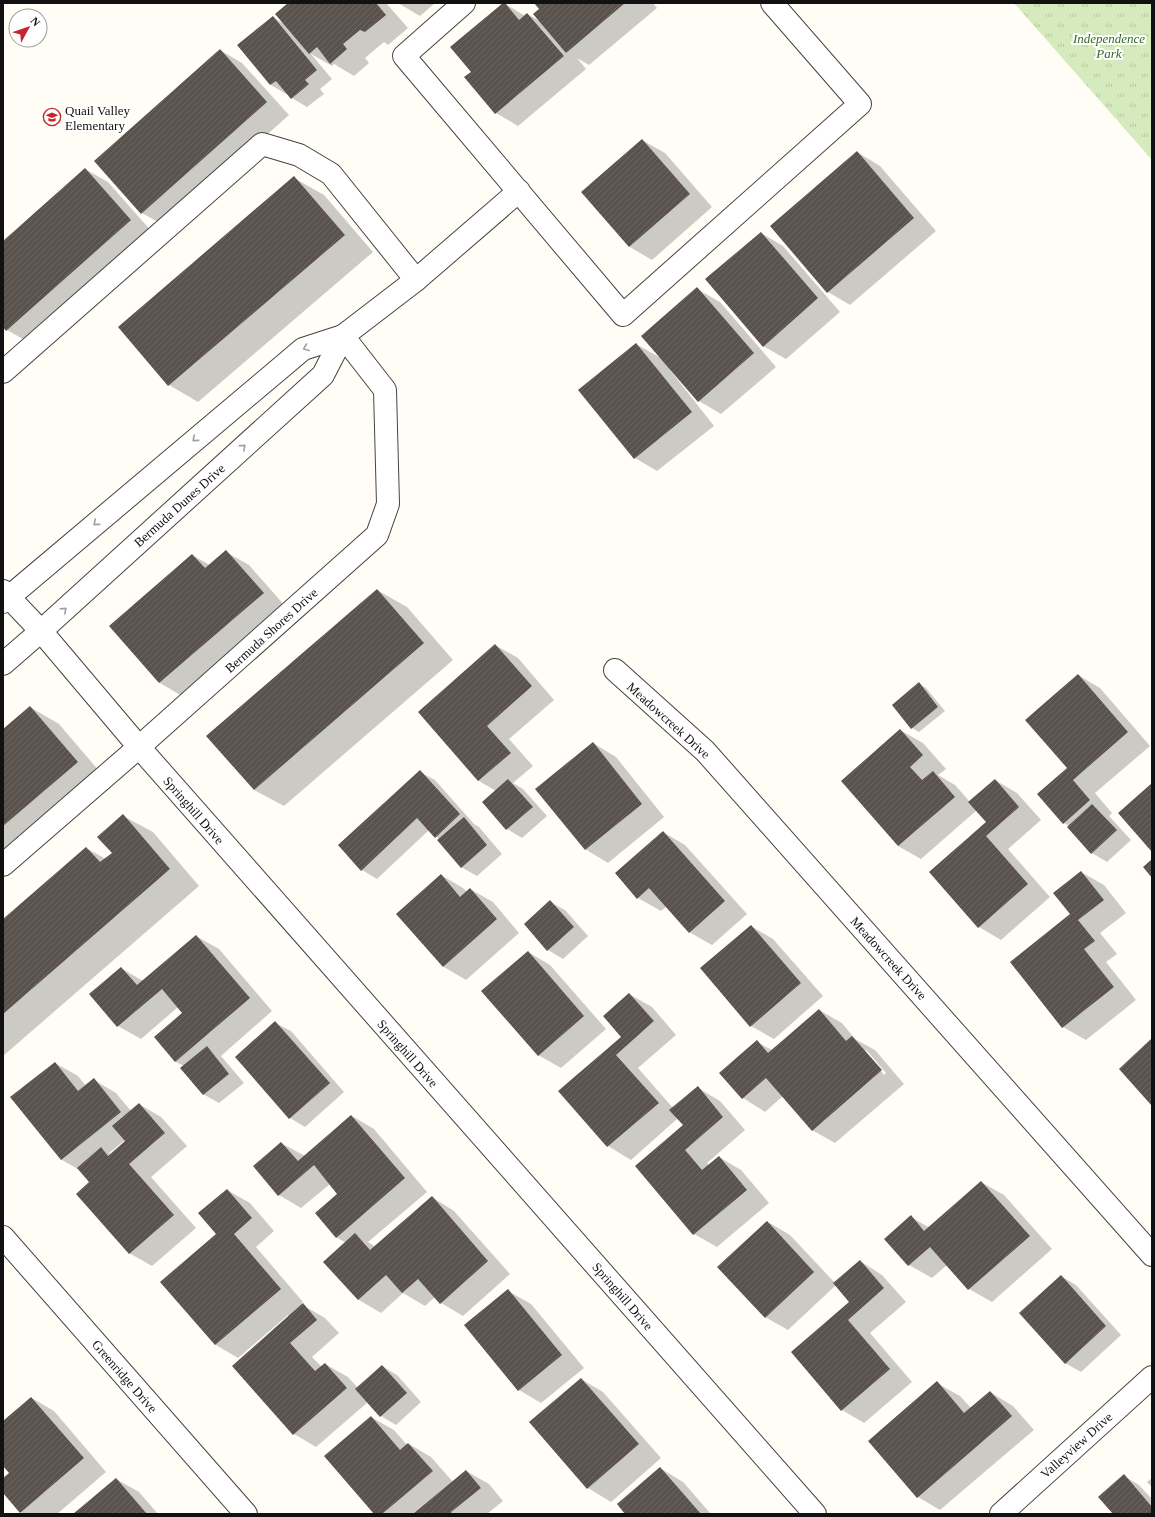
<svg xmlns="http://www.w3.org/2000/svg" width="1155" height="1517" viewBox="0 0 1155 1517" font-family="Georgia,serif">
  <style>
    .park { fill: url(#park-tufts) }
    .shadow { fill: #0003; fill-rule: evenodd }
    .building { fill: url(#building-hatch) }
    .lines { fill: none; stroke-linecap: round; stroke-linejoin: round }
    .minor-casing { stroke: #444; stroke-width: 24 }
    .minor { stroke: #fff; stroke-width: 22 }
    .oneway { stroke: #a0a0a0 }
    .labels { text-anchor: middle; stroke-width: 4; stroke-linejoin: round; paint-order: stroke }
    .park-label { font-size: 13px; font-style: italic; fill: #2f6b1f; stroke: #fff }
    .poi-label { font-size: 13px; fill: #111; stroke: #fff; text-anchor: start }
    .street-label { font-size: 13px; fill: #111; stroke: #fff }
  </style>
  <defs>
    <pattern id="park-tufts" width="24" height="20" patternUnits="userSpaceOnUse"><rect width="24" height="20" fill="#d5ebbd"/><path d="M3 7l-1-3M5 7V3M7 7l1-3M15 17l-1-3M17 17v-4M19 17l1-3" fill="none" stroke="#b6c8a1"/></pattern>
    <pattern id="building-hatch" width="6" height="6" patternUnits="userSpaceOnUse"><rect width="6" height="6" fill="#5a524d"/><path d="M-1 1l2-2M0 6l6-6M5 7l2-2" fill="none" stroke="#6d6662"/></pattern>
  </defs>
  <rect width="100%" height="100%" fill="#fffdf5"/>
  <path class="park" d="M 1014,3 L 1152,3 L 1152,160 Z"/>
  <g class="shadow">
    <path d="M 290,3 L 386,3 L 408,28 L 388,45 L 384,42 L 365,58 L 369,63 L 354,76 L 334,64 L 332,66 L 311,54 L 332,79 L 320,89 L 324,94 L 307,107 L 292,98 L 287,93 L 286,94 L 271,85 L 239,45 L 273,17 L 284,24 Z"/>
    <path d="M 398,3 L 435,3 L 420,16 Z"/>
    <path d="M 504,3 L 525,16 L 527,14 L 542,22 L 541,9 L 536,3 L 653,3 L 657,8 L 589,65 L 577,58 L 586,69 L 518,126 L 496,113 L 472,72 Z"/>
    <path d="M 220,50 L 242,63 L 289,115 L 165,226 L 142,213 Z"/>
    <path d="M 642,140 L 665,153 L 712,207 L 652,260 L 630,247 L 583,192 Z"/>
    <path d="M 857,152 L 880,166 L 936,231 L 850,305 L 828,292 Z"/>
    <path d="M 85,169 L 108,182 L 153,233 L 30,343 L 7,330 L 3,325 L 3,242 Z"/>
    <path d="M 294,178 L 324,195 L 373,252 L 198,402 L 169,385 L 120,327 Z"/>
    <path d="M 761,233 L 783,246 L 840,312 L 786,359 L 763,346 Z"/>
    <path d="M 697,289 L 720,302 L 776,367 L 721,414 L 699,401 L 671,369 L 670,370 L 714,426 L 657,471 L 635,458 L 636,344 L 661,358 Z"/>
    <path d="M 226,552 L 249,565 L 286,607 L 182,696 L 160,683 L 110,626 L 192,555 L 210,565 Z"/>
    <path d="M 377,590 L 407,607 L 453,660 L 284,806 L 254,790 Z"/>
    <path d="M 495,645 L 518,658 L 554,700 L 509,739 L 533,766 L 513,783 L 523,789 L 547,816 L 522,838 L 507,829 L 496,791 L 479,781 L 419,712 Z"/>
    <path d="M 1078,675 L 1100,688 L 1150,746 L 1095,793 L 1112,813 L 1109,816 L 1131,840 L 1107,862 L 1092,853 L 1069,826 L 1064,823 Z"/>
    <path d="M 919,684 L 926,688 L 945,711 L 919,732 L 912,728 Z"/>
    <path d="M 30,707 L 59,724 L 106,779 L 3,867 L 3,730 Z"/>
    <path d="M 900,730 L 923,743 L 946,769 L 938,775 L 955,785 L 970,802 L 995,780 L 1017,793 L 1041,820 L 1008,849 L 1050,897 L 1001,940 L 979,927 L 987,822 L 977,810 L 921,859 L 898,846 Z"/>
    <path d="M 593,743 L 616,757 L 664,817 L 608,863 L 585,849 Z"/>
    <path d="M 420,772 L 435,780 L 474,824 L 479,827 L 502,854 L 477,876 L 461,867 L 439,839 L 429,830 L 377,879 L 362,870 Z"/>
    <path d="M 123,816 L 153,832 L 199,886 L 3,1056 L 3,920 L 86,848 L 106,859 L 113,853 Z"/>
    <path d="M 663,832 L 685,845 L 747,914 L 712,945 L 689,932 L 667,906 L 661,911 L 638,898 Z"/>
    <path d="M 1081,872 L 1104,885 L 1126,913 L 1100,933 L 1117,954 L 1106,962 L 1136,1000 L 1086,1040 L 1063,1027 L 1012,962 L 1071,914 Z"/>
    <path d="M 441,875 L 463,888 L 467,892 L 470,889 L 493,902 L 519,933 L 466,980 L 444,967 Z"/>
    <path d="M 550,902 L 565,910 L 588,936 L 563,959 L 548,950 L 525,924 Z"/>
    <path d="M 751,926 L 773,939 L 823,996 L 774,1039 L 751,1026 Z"/>
    <path d="M 196,936 L 219,949 L 272,1011 L 221,1056 L 244,1083 L 219,1103 L 203,1094 L 184,1066 L 176,1062 L 155,1037 L 184,1013 L 178,1007 L 141,1039 L 118,1026 L 91,994 L 121,968 L 143,981 Z"/>
    <path d="M 528,952 L 550,965 L 606,1029 L 561,1068 L 538,1055 Z"/>
    <path d="M 629,994 L 652,1007 L 676,1035 L 638,1068 L 673,1108 L 698,1088 L 720,1101 L 745,1130 L 707,1163 L 709,1165 L 719,1157 L 741,1170 L 769,1203 L 717,1247 L 694,1234 L 636,1166 L 684,1125 L 678,1118 L 631,1160 L 608,1146 L 560,1091 L 622,1037 Z"/>
    <path d="M 819,1010 L 842,1023 L 855,1039 L 875,1050 L 904,1084 L 835,1143 L 812,1130 L 783,1096 L 765,1112 L 743,1098 L 721,1073 L 757,1042 L 772,1050 ZM 862,1049 L 867,1051 L 886,1073 L 884,1075 Z"/>
    <path d="M 275,1023 L 291,1031 L 344,1092 L 305,1127 L 290,1118 Z"/>
    <path d="M 55,1063 L 78,1076 L 86,1086 L 94,1080 L 116,1093 L 131,1111 L 139,1104 L 161,1117 L 187,1146 L 151,1177 L 196,1228 L 152,1266 L 129,1253 L 91,1182 L 81,1171 L 62,1160 L 12,1097 ZM 125,1140 L 127,1141 L 111,1155 L 109,1153 Z"/>
    <path d="M 352,1116 L 374,1129 L 427,1192 L 368,1242 L 376,1247 L 432,1197 L 454,1211 L 510,1274 L 463,1316 L 441,1303 L 435,1297 L 425,1306 L 403,1293 L 381,1313 L 359,1300 L 325,1262 L 346,1243 L 336,1237 L 339,1194 L 330,1184 L 301,1208 L 279,1195 L 281,1143 L 305,1156 Z"/>
    <path d="M 981,1182 L 1004,1195 L 1052,1249 L 992,1302 L 969,1289 L 947,1265 L 932,1278 L 909,1265 L 886,1239 L 911,1217 L 930,1228 Z"/>
    <path d="M 227,1190 L 250,1203 L 274,1231 L 256,1247 L 303,1302 L 301,1304 L 325,1318 L 339,1333 L 312,1357 L 322,1367 L 325,1364 L 348,1377 L 358,1388 L 382,1366 L 397,1375 L 421,1402 L 396,1425 L 381,1416 L 368,1402 L 316,1447 L 294,1434 L 234,1366 L 289,1317 L 288,1315 L 238,1358 L 216,1345 L 162,1282 L 218,1234 Z"/>
    <path d="M 768,1222 L 790,1235 L 835,1283 L 860,1261 L 882,1275 L 906,1302 L 870,1333 L 912,1382 L 864,1423 L 842,1410 L 792,1353 L 851,1302 L 836,1285 L 788,1330 L 765,1317 Z"/>
    <path d="M 1061,1276 L 1076,1285 L 1121,1335 L 1081,1372 L 1065,1363 Z"/>
    <path d="M 508,1291 L 531,1304 L 584,1368 L 541,1403 L 519,1390 Z"/>
    <path d="M 581,1379 L 603,1392 L 661,1458 L 611,1502 L 588,1488 L 531,1423 Z"/>
    <path d="M 937,1383 L 960,1396 L 971,1408 L 990,1392 L 1013,1406 L 1034,1430 L 940,1510 L 918,1497 Z"/>
    <path d="M 32,1398 L 54,1411 L 106,1472 L 57,1514 L 23,1514 L 3,1492 L 3,1479 L 10,1473 L 3,1465 L 3,1423 Z"/>
    <path d="M 371,1417 L 394,1430 L 407,1445 L 409,1444 L 431,1457 L 453,1482 L 466,1471 L 489,1484 L 503,1501 L 487,1514 L 375,1514 Z"/>
    <path d="M 660,1468 L 683,1482 L 711,1514 L 627,1514 Z"/>
    <path d="M 1124,1476 L 1139,1485 L 1152,1499 L 1152,1514 L 1114,1514 Z"/>
    <path d="M 1152,1478 L 1152,1487 L 1147,1482 Z"/>
    <path d="M 116,1479 L 139,1492 L 158,1514 L 75,1514 Z"/>
  </g>
  <g class="building">
    <path d="M 288,3 L 376,3 L 386,15 L 365,32 L 360,30 L 343,44 L 347,49 L 330,64 L 317,47 L 309,54 L 275,14 Z"/>
    <path d="M 503,3 L 505,3 L 519,20 L 527,13 L 564,56 L 495,114 L 464,77 L 471,72 L 450,47 Z"/>
    <path d="M 534,3 L 625,3 L 566,53 L 533,14 L 539,9 Z"/>
    <path d="M 273,16 L 317,70 L 305,80 L 309,84 L 291,99 L 276,81 L 270,85 L 237,45 Z"/>
    <path d="M 220,49 L 267,102 L 141,214 L 94,161 Z"/>
    <path d="M 642,139 L 690,194 L 629,247 L 581,192 Z"/>
    <path d="M 857,151 L 914,218 L 827,293 L 770,226 Z"/>
    <path d="M 85,168 L 131,220 L 6,331 L 3,327 L 3,241 Z"/>
    <path d="M 294,176 L 345,235 L 168,386 L 118,327 Z"/>
    <path d="M 761,232 L 818,298 L 763,347 L 705,279 Z"/>
    <path d="M 697,287 L 754,353 L 698,402 L 641,336 Z"/>
    <path d="M 636,343 L 692,412 L 634,459 L 578,390 Z"/>
    <path d="M 226,550 L 264,593 L 159,683 L 109,626 L 192,554 L 205,568 Z"/>
    <path d="M 377,589 L 424,643 L 254,790 L 206,736 Z"/>
    <path d="M 495,644 L 532,686 L 487,726 L 511,753 L 478,781 L 418,712 Z"/>
    <path d="M 1078,674 L 1128,732 L 1073,780 L 1090,800 L 1063,824 L 1037,794 L 1067,768 L 1025,720 Z"/>
    <path d="M 919,682 L 938,707 L 911,729 L 892,705 Z"/>
    <path d="M 30,706 L 78,762 L 3,826 L 3,729 Z"/>
    <path d="M 900,729 L 923,755 L 910,767 L 922,780 L 933,771 L 955,797 L 898,846 L 841,781 Z"/>
    <path d="M 593,742 L 642,804 L 585,850 L 535,789 Z"/>
    <path d="M 420,770 L 460,814 L 435,838 L 417,818 L 361,871 L 338,845 Z"/>
    <path d="M 508,779 L 533,807 L 506,830 L 482,802 Z"/>
    <path d="M 995,779 L 1019,807 L 986,836 L 1028,884 L 978,928 L 929,872 L 986,822 L 968,802 Z"/>
    <path d="M 1152,783 L 1152,852 L 1118,813 Z"/>
    <path d="M 1092,804 L 1117,830 L 1091,854 L 1067,827 Z"/>
    <path d="M 123,814 L 170,869 L 3,1014 L 3,919 L 86,847 L 100,862 L 112,853 L 97,837 Z"/>
    <path d="M 464,817 L 487,845 L 461,868 L 437,840 Z"/>
    <path d="M 663,831 L 725,901 L 689,933 L 649,888 L 637,899 L 615,873 Z"/>
    <path d="M 1152,859 L 1152,878 L 1143,867 Z"/>
    <path d="M 1081,871 L 1104,900 L 1078,920 L 1095,941 L 1084,949 L 1114,987 L 1062,1028 L 1010,962 L 1070,914 L 1053,893 Z"/>
    <path d="M 441,874 L 460,897 L 470,888 L 497,919 L 443,967 L 396,914 Z"/>
    <path d="M 550,900 L 574,927 L 547,951 L 524,924 Z"/>
    <path d="M 751,925 L 801,983 L 750,1027 L 700,968 Z"/>
    <path d="M 196,935 L 250,998 L 175,1062 L 154,1037 L 182,1013 L 162,989 L 117,1027 L 89,994 L 121,967 L 137,985 Z"/>
    <path d="M 528,951 L 584,1016 L 538,1056 L 481,991 Z"/>
    <path d="M 629,993 L 654,1021 L 616,1055 L 659,1103 L 607,1147 L 558,1091 L 621,1037 L 603,1016 Z"/>
    <path d="M 819,1009 L 846,1041 L 852,1036 L 882,1070 L 812,1131 L 766,1078 L 742,1099 L 719,1073 L 757,1040 L 768,1053 Z"/>
    <path d="M 275,1021 L 330,1083 L 289,1119 L 235,1057 Z"/>
    <path d="M 1152,1038 L 1152,1106 L 1119,1069 Z"/>
    <path d="M 207,1046 L 229,1074 L 203,1095 L 180,1068 Z"/>
    <path d="M 55,1062 L 78,1091 L 94,1078 L 121,1112 L 61,1160 L 10,1097 Z"/>
    <path d="M 698,1086 L 723,1117 L 685,1150 L 702,1170 L 719,1156 L 747,1190 L 693,1235 L 635,1166 L 683,1125 L 669,1110 Z"/>
    <path d="M 139,1103 L 165,1133 L 129,1164 L 174,1215 L 129,1254 L 76,1194 L 89,1182 L 77,1168 L 101,1147 L 108,1156 L 125,1141 L 112,1126 Z"/>
    <path d="M 351,1115 L 405,1178 L 336,1238 L 315,1213 L 337,1194 L 314,1165 L 278,1196 L 253,1166 L 281,1142 L 298,1161 Z"/>
    <path d="M 981,1181 L 1030,1236 L 968,1290 L 930,1247 L 908,1266 L 884,1239 L 911,1215 L 924,1231 Z"/>
    <path d="M 227,1189 L 252,1218 L 234,1234 L 281,1289 L 215,1345 L 160,1282 L 216,1234 L 198,1213 Z"/>
    <path d="M 432,1196 L 488,1261 L 440,1304 L 418,1279 L 402,1293 L 386,1275 L 358,1300 L 323,1262 L 355,1233 L 370,1250 Z"/>
    <path d="M 767,1221 L 814,1272 L 765,1318 L 717,1267 Z"/>
    <path d="M 860,1260 L 884,1288 L 848,1320 L 890,1369 L 841,1411 L 791,1352 L 849,1302 L 833,1283 Z"/>
    <path d="M 1061,1275 L 1106,1326 L 1065,1364 L 1019,1313 Z"/>
    <path d="M 508,1289 L 562,1355 L 518,1391 L 464,1325 Z"/>
    <path d="M 303,1303 L 317,1320 L 290,1343 L 315,1371 L 325,1363 L 347,1388 L 293,1435 L 232,1366 Z"/>
    <path d="M 382,1365 L 407,1393 L 380,1417 L 355,1389 Z"/>
    <path d="M 581,1378 L 639,1444 L 587,1489 L 529,1422 Z"/>
    <path d="M 937,1381 L 964,1413 L 990,1391 L 1012,1416 L 917,1498 L 868,1441 Z"/>
    <path d="M 31,1397 L 84,1458 L 20,1513 L 3,1493 L 3,1478 L 9,1473 L 3,1466 L 3,1421 Z"/>
    <path d="M 371,1416 L 400,1450 L 408,1443 L 433,1471 L 382,1514 L 374,1514 L 324,1456 Z"/>
    <path d="M 660,1467 L 701,1514 L 625,1514 L 617,1504 Z"/>
    <path d="M 466,1470 L 481,1488 L 451,1512 L 452,1514 L 413,1514 Z"/>
    <path d="M 1124,1474 L 1152,1507 L 1152,1514 L 1113,1514 L 1098,1497 Z"/>
    <path d="M 116,1478 L 147,1514 L 73,1514 Z"/>
  </g>
  <g class="lines">
    <defs>
      <g id="minor">
        <path d="M 464,3 L 404,56 L 623,315 L 860,104 L 772,3"/>
        <path d="M 3,372 L 262,144 L 299,155 L 331,174 L 416,280"/>
        <path d="M 3,591 L 41,631 L 139,747 L 815,1514"/>
        <path d="M 3,602 L 303,349 L 343,336 L 416,280 L 519,191"/>
        <path d="M 3,664 L 41,631 L 323,375 L 343,336"/>
        <path d="M 615,670 L 705,751 L 1152,1255"/>
        <path d="M 3,865 L 139,747 L 377,535 L 388,504 L 385,390 L 343,336"/>
        <path d="M 3,1237 L 246,1514"/>
        <path d="M 1001,1514 L 1152,1377"/>
      </g>
    </defs>
    <use href="#minor" class="minor-casing"/>
    <use href="#minor" class="minor"/>
  </g>
  <defs><path id="oneway-chevron" d="M-2-3.5L2.5 0L-2 3.5" fill="none" stroke-width="1.6" stroke-linecap="round" stroke-linejoin="round"/></defs>
  <g class="oneway">
    <use href="#oneway-chevron" transform="translate(306 348) rotate(157)"/>
    <use href="#oneway-chevron" transform="translate(195 439) rotate(140)"/>
    <use href="#oneway-chevron" transform="translate(243 447) rotate(-42)"/>
    <use href="#oneway-chevron" transform="translate(96 523) rotate(140)"/>
    <use href="#oneway-chevron" transform="translate(64 610) rotate(-42)"/>
  </g>
  <defs>
    <symbol id="school-ring" viewBox="-11 -11 22 22"><circle r="9.5" fill="#fff" stroke="#c4262e" stroke-width="1.5"/><path d="M0-5L7-2L0 1L-7-2ZM-4 1L0 2.5L4 1V4Q0 6-4 4Z" fill="#c4262e"/></symbol>
  </defs>
  <g fill-rule="evenodd">
    <use href="#school-ring" x="42" y="107" width="20" height="20"/>
  </g>
  <g class="labels">
    <g class="park-label">
      <text x="1109" y="43">Independence<tspan x="1109" dy="15">Park</tspan></text>
    </g>
    <g class="poi-label">
      <text x="65" y="115">Quail Valley<tspan x="65" dy="15">Elementary</tspan></text>
    </g>
    <g class="street-label">
      <text transform="translate(179 505) rotate(-42)" y="5">Bermuda Dunes Drive</text>
      <text transform="translate(271 630) rotate(-42)" y="5">Bermuda Shores Drive</text>
      <text transform="translate(669 720) rotate(42)" y="5">Meadowcreek Drive</text>
      <text transform="translate(194 810) rotate(49)" y="5">Springhill Drive</text>
      <text transform="translate(889 958) rotate(48)" y="5">Meadowcreek Drive</text>
      <text transform="translate(408 1053) rotate(49)" y="5">Springhill Drive</text>
      <text transform="translate(623 1296) rotate(49)" y="5">Springhill Drive</text>
      <text transform="translate(125 1376) rotate(49)" y="5">Greenridge Drive</text>
      <text transform="translate(1076 1445) rotate(-42)" y="5">Valleyview Drive</text>
    </g>
  </g>
  <rect width="1155" height="1517" fill="none" stroke="#111111" stroke-width="8"/>
  <g transform="translate(28 28) rotate(50)"><circle r="19" fill="#ffffff" stroke="#a0a0a0"/>
  <path d="M0-3L7 15L0 10L-7 15Z" fill="#c4262e"/>
  <text y="-6" font-size="11" font-weight="bold" text-anchor="middle" fill="#111111">N</text>
  </g>
</svg>
